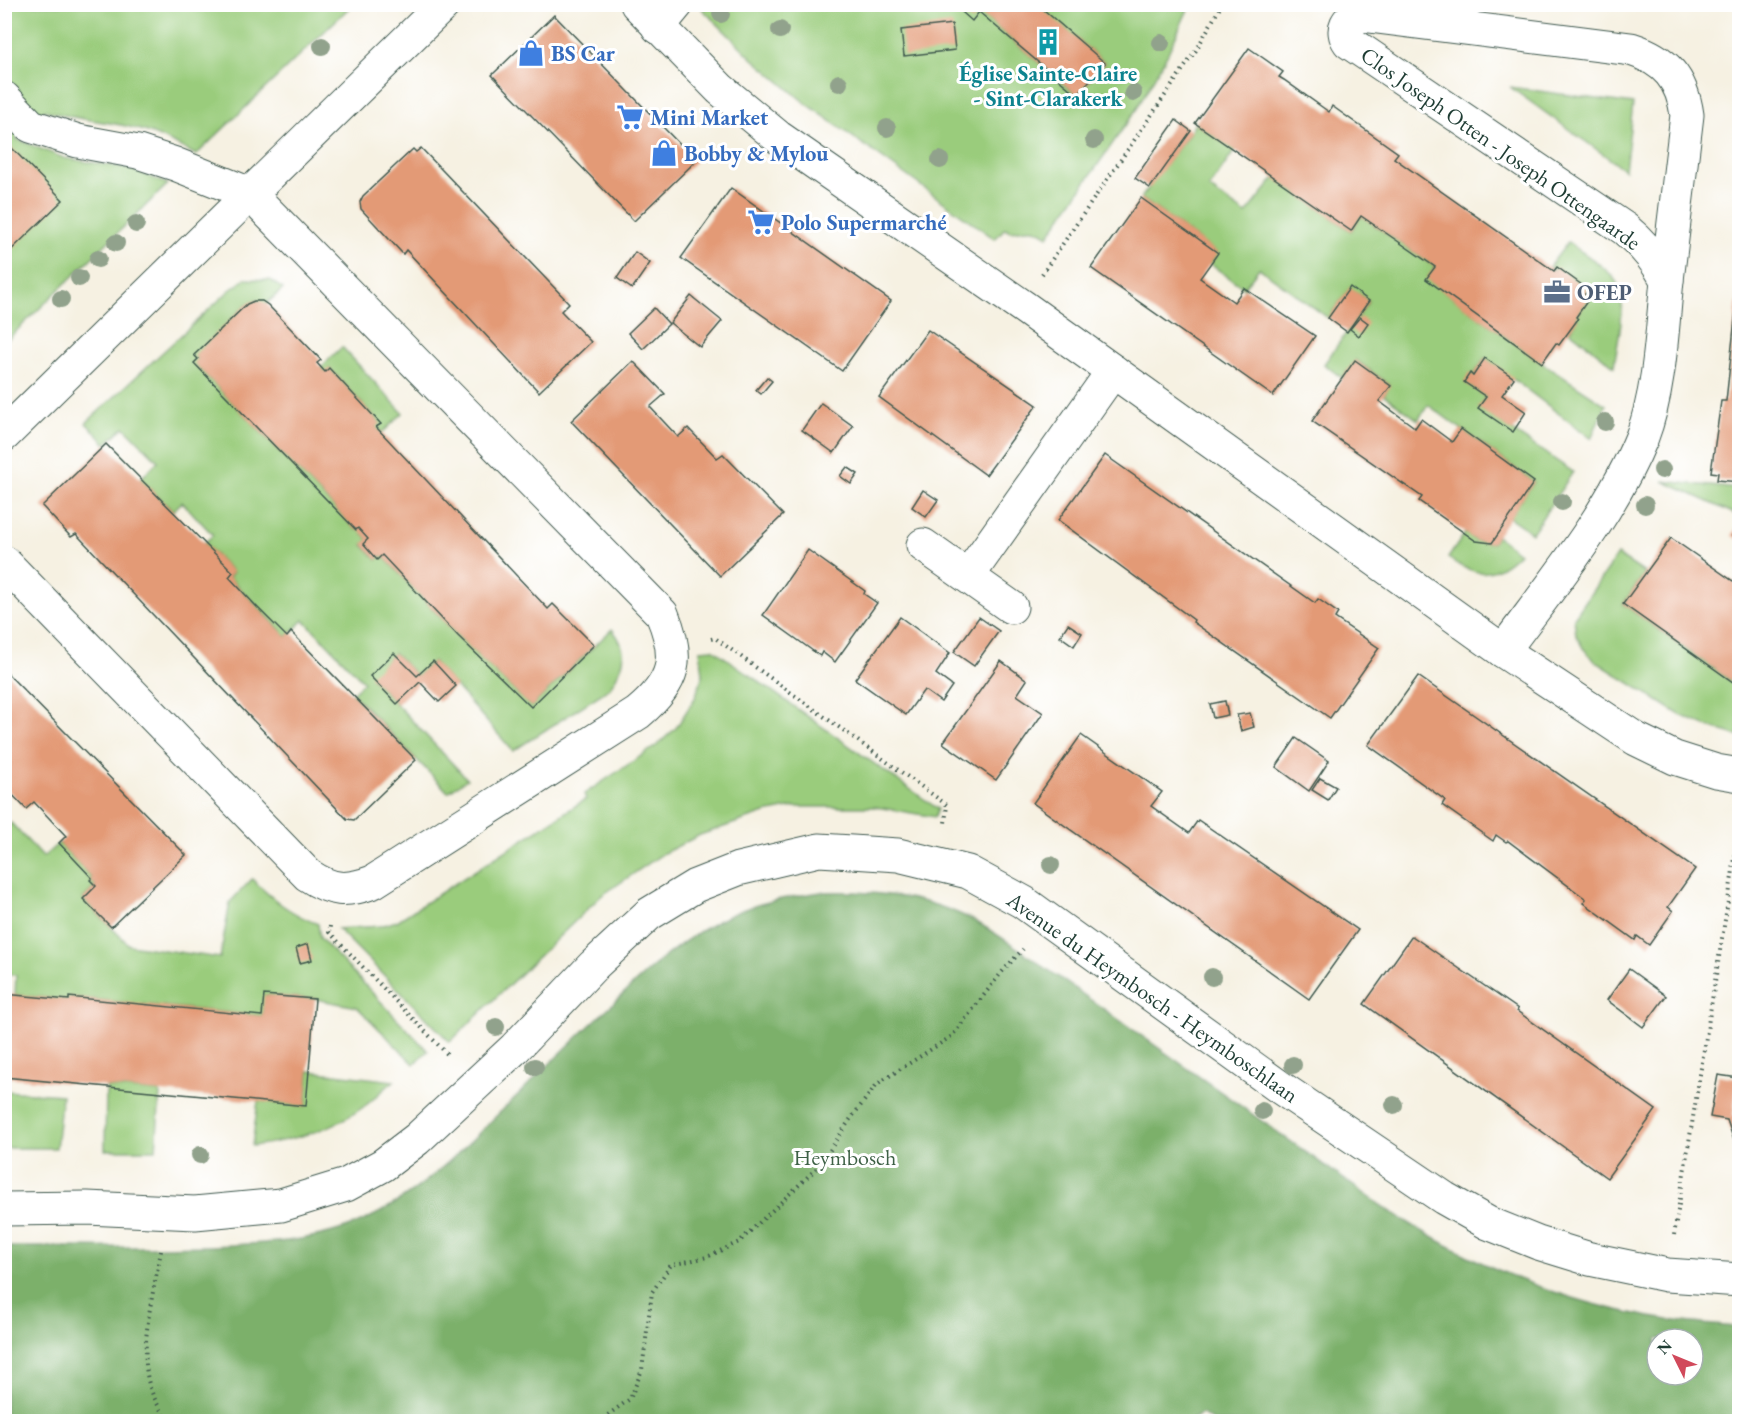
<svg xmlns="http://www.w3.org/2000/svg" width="1744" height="1426" viewBox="0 0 1744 1426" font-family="'EB Garamond',serif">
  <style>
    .green { fill: #9acc7b; stroke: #5c8458; stroke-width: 1.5 }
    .forest { fill: #7bb06b; stroke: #4d7650; stroke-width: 1.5; fill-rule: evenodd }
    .building { fill: #e39a76 }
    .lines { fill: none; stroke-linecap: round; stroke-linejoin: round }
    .minor-casing { stroke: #3f584e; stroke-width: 35 }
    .path { stroke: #3f584e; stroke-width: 4; stroke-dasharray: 1.5 4.5; stroke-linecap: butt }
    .minor { stroke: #fff; stroke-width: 33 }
    .tree { fill: #91a28c }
    .labels { text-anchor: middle; stroke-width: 6; stroke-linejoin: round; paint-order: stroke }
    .shop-label { font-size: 22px; font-weight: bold; fill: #366cbe; stroke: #fff; text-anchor: start }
    .culture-label { font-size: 22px; font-weight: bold; fill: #0d838f; stroke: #fff }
    .street-label { font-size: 22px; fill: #1f3d34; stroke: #fff }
    .service-label { font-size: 22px; font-weight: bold; fill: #4e5e75; stroke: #fff; text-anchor: start }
    .park-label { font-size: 22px; fill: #3e6146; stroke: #fff }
  </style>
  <rect width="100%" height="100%" fill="#fff"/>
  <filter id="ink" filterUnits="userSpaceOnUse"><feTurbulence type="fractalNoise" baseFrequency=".0167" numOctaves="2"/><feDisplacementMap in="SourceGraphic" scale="12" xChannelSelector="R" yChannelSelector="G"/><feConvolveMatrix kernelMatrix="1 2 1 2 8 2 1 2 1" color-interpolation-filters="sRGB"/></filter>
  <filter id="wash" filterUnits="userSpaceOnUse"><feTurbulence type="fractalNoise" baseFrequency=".008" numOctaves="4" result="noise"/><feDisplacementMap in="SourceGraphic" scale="24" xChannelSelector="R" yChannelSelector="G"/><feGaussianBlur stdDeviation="1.35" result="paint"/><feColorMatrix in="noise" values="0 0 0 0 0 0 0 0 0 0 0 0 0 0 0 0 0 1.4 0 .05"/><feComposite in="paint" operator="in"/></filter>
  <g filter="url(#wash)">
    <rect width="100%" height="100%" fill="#f6f1e2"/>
    <g class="green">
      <path d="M 706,4 L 953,5 L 972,20 L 979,12 L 1077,95 L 1105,63 L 1037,5 L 1190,5 L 1168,53 L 1136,110 L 1048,236 C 1031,224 1028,230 1010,231 L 1005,228 L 995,239 L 804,102 L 753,59 L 702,9 Z"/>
      <path d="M 5,5 L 352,5 L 196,155 C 178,145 161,136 141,130 C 110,120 76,121 45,110 L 16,139 L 64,158 L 127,168 L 168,184 L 5,342 Z"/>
      <path d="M 1510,87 L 1633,104 L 1625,170 L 1521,95 Z"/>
      <path d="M 1195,123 L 1235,150 L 1209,188 L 1246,214 L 1275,178 L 1351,231 L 1361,216 L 1435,267 L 1427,279 L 1542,363 L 1606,405 L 1591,438 L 1485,358 L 1473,376 L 1470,374 L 1465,382 L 1486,397 L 1479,408 L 1573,472 L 1532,533 L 1509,517 L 1534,482 L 1428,405 L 1418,420 L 1384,395 L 1390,385 L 1356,360 L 1342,378 L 1324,364 L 1369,301 L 1350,288 L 1328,318 L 1259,268 L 1244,288 L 1210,264 L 1217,253 L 1141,198 L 1191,131 Z"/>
      <path d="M 1568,242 C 1582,253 1601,263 1612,276 C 1631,296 1617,342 1614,366 L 1570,331 L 1578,319 L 1576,317 L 1589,297 L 1585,294 L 1588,290 L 1549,267 Z"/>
      <path d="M 245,279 L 270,280 L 283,289 L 266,304 L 257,300 L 247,304 L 195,355 L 198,359 L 195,364 L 356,530 L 358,528 L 368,539 L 363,545 L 377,560 L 382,555 L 458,636 L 531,707 L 612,629 C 631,653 624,666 609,689 L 513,751 L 433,661 L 417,676 L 394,653 L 371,677 L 467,779 L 448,792 L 352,693 L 364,682 L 304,620 L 287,637 L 229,577 L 233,572 L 204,543 L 213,535 L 182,502 L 173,511 L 140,479 L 158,461 L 124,427 L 106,444 L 86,423 L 230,290 Z"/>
      <path d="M 342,347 L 403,413 L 382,433 L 376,427 L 380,423 L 329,368 L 325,372 L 321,367 Z"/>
      <path d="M 1663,481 L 1739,489 L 1739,516 Z"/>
      <path d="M 1465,533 L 1476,541 L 1492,543 L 1497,536 L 1519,553 C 1494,578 1477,578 1448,558 Z"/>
      <path d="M 1617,555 L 1645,573 L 1623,604 L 1739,687 L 1739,736 L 1706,726 L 1680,715 L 1595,661 L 1583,648 L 1576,635 L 1574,618 Z"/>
      <path d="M 713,649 L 938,809 L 935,817 L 876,807 L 794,807 L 765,813 L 700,835 L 664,853 L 601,896 L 450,1042 L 338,929 L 380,926 L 397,921 L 586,799 L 584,794 L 656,746 L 676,728 L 695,698 L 703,674 L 700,650 Z"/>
      <path d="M 11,823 L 43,857 L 59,843 L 92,878 L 90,880 L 96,886 L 83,899 L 129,945 L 220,958 L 230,902 L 252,879 C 272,899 291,914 318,924 L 320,938 L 428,1051 L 414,1064 L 357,1007 L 315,999 L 265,995 L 262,1016 L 70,997 L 69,1000 L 15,995 L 16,975 L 5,974 L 4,829 Z"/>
      <path d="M 309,1071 L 394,1081 C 384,1089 375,1098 365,1106 C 333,1130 291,1141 252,1146 L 258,1101 L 306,1106 Z"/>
      <path d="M 106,1087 L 160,1092 L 156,1150 L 105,1150 Z"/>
      <path d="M 4,1091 L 62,1095 L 56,1148 L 5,1148 Z"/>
    </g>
    <path class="forest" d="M 821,892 C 871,890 925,896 971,919 C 990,929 1008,942 1026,954 L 1382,1206 C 1471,1265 1562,1303 1668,1320 C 1690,1323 1713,1325 1736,1327 L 1738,1421 L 1214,1422 L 1202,1414 L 1188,1422 L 5,1421 L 5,1247 C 72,1247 139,1248 207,1246 C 259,1244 315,1243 363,1221 C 411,1199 452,1160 489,1123 C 527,1086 565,1048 604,1012 C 643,975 680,938 730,915 C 759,902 789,897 821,892 ZM 1657,1339 L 1693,1339 L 1693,1375 L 1657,1375 Z"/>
    <g id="blocks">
      <g class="building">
        <path d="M 953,4 L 1037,4 L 1105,63 L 1077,95 L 979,12 L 972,21 Z"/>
        <path d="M 554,15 L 696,161 L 634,221 L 492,75 Z"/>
        <path d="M 952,24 L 955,50 L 904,56 L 901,30 Z"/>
        <path d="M 1249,48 L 1283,72 L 1279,77 L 1284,80 L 1329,112 L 1332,106 L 1398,153 L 1394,158 L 1554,271 L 1557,267 L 1589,290 L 1585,294 L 1590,297 L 1576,317 L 1578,319 L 1559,345 L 1556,343 L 1542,363 L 1426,279 L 1435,267 L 1399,242 L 1361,216 L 1351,231 L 1195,123 Z"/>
        <path d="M 1176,120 L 1191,131 L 1150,188 L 1135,178 Z"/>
        <path d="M 4,140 L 63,200 L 4,257 Z"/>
        <path d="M 421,148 L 569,303 L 561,311 L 591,342 L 539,392 L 406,250 L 403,254 L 361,209 L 360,202 L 363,196 L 413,149 L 416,152 Z"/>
        <path d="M 731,188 L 891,301 L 842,371 L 681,258 Z"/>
        <path d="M 1141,198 L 1218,253 L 1200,278 L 1234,302 L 1244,288 L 1315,336 L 1273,396 L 1091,268 Z"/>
        <path d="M 635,252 L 650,263 L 632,289 L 617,278 Z"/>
        <path d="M 1350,287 L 1369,301 L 1347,332 L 1328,318 Z"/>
        <path d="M 1738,291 L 1740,291 L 1740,482 L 1717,480 L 1718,473 L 1711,472 L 1721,401 L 1726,401 Z"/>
        <path d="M 691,296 L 722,321 L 700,347 L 670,323 Z"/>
        <path d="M 254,301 L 262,301 L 268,305 L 321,360 L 317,363 L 325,372 L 329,368 L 381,424 L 376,427 L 548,609 L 553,604 L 594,645 L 531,707 L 458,636 L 382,555 L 377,560 L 363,544 L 368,539 L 358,528 L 356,530 L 194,363 L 198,359 L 194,355 L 247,304 Z"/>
        <path d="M 654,308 L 669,324 L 643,349 L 628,333 Z"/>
        <path d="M 1360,317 L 1368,323 L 1359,336 L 1350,329 Z"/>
        <path d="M 928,330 L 1037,405 L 986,475 L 879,397 Z"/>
        <path d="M 1485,358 L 1514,378 L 1502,395 L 1526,412 L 1513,432 L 1478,408 L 1486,397 L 1464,382 L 1470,373 L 1473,376 Z"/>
        <path d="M 1355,360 L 1391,386 L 1379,401 L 1413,426 L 1415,428 L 1421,419 L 1452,442 L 1461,429 L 1534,482 L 1492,543 L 1476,541 L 1419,501 L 1422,497 L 1312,421 Z"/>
        <path d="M 633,361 L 665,394 L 650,407 L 678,437 L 688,428 L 717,458 L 723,454 L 783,515 L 720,576 L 571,421 Z"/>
        <path d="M 767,377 L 772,381 L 761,394 L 756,390 Z"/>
        <path d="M 821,403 L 853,426 L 834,453 L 802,430 Z"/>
        <path d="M 106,444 L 233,572 L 229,577 L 256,606 L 287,637 L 291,632 L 416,760 L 354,820 L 347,819 L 80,538 L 76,534 L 71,537 L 42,506 Z"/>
        <path d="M 1105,455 L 1315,603 L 1318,599 L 1338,613 L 1335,618 L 1379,648 L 1330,718 L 1193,622 L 1194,620 L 1058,520 Z"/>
        <path d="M 847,467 L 858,474 L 851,484 L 840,476 Z"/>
        <path d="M 923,490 L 938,500 L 926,517 L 912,507 Z"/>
        <path d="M 1740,522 L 1740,540 L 1732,536 Z"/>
        <path d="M 1671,538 L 1740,586 L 1740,687 L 1623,604 Z"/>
        <path d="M 808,550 L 865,591 L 864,594 L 877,603 L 835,662 L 822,652 L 820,656 L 763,615 Z"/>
        <path d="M 900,617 L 950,653 L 936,674 L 952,686 L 941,702 L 924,690 L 906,715 L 855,679 Z"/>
        <path d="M 979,617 L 999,631 L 974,666 L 954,652 Z"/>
        <path d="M 1068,624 L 1082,633 L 1074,646 L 1060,636 Z"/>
        <path d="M 394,653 L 417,676 L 433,661 L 456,686 L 439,702 L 420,682 L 397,704 L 370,676 Z"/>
        <path d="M 1001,661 L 1027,680 L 1017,695 L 1043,713 L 996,780 L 943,743 Z"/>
        <path d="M 4,670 L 186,855 L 111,927 L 83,899 L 96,886 L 90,880 L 92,878 L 59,843 L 66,836 L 34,802 L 26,809 L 4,786 Z"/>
        <path d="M 1418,676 L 1695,869 L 1668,907 L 1673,911 L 1649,945 L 1637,936 L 1635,940 L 1584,903 L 1586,899 L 1508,841 L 1506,842 L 1496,835 L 1493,841 L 1442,805 L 1445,800 L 1368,745 Z"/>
        <path d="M 1225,701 L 1228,715 L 1213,718 L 1210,704 Z"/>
        <path d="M 1250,713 L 1254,727 L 1241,731 L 1237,715 Z"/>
        <path d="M 1081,735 L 1162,792 L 1151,806 L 1189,833 L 1198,820 L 1358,930 L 1309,999 L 1033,803 Z"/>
        <path d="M 1296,738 L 1329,761 L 1309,791 L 1276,767 Z"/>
        <path d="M 1320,778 L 1336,787 L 1328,800 L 1312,790 Z"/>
        <path d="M 1412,936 L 1518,1009 L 1517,1011 L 1656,1110 L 1607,1178 L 1364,1004 Z"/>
        <path d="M 308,944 L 312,960 L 300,963 L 296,948 Z"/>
        <path d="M 1629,969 L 1666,996 L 1643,1027 L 1607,1000 Z"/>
        <path d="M 4,994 L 69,1000 L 69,997 L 262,1016 L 264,995 L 315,999 L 306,1106 L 4,1077 Z"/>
        <path d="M 1718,1075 L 1738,1078 L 1733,1116 L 1740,1114 L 1740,1158 L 1727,1120 L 1710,1117 Z"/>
      </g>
    </g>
  </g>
  <g filter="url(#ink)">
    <use href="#blocks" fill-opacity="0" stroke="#3f584e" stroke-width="1.5"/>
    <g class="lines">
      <defs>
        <g id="minor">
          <path d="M 637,4 L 720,89 L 778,137 L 1025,308 L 1503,651 L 1636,739 L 1675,758 L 1716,771 L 1740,775"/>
          <path d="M 1361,15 L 1631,49 C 1666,60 1682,79 1687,115 L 1667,280 C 1656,259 1643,244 1625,229 L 1349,42 C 1340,30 1347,17 1361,15 Z"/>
          <path d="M 658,27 L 677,4"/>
          <path d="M 4,98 L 31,126 L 78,141 L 138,152 L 175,164 L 250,194 L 662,614 C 681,659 675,682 638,713 L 373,882 C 346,892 332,891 308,875 L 4,562"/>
          <path d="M 4,435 L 444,4"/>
          <path d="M 923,545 L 1011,607"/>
          <path d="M 968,576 L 1113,371"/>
          <path d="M 1503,651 C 1553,583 1610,515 1642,437 C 1660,390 1662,330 1667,280"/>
          <path d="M 4,1209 L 87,1208 L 195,1213 L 281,1205 L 346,1185 L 383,1165 L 417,1139 L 515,1048 L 594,965 L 649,914 L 695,886 L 738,869 L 819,850 L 852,852 L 898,855 L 968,872 L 1023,902 L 1278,1086 L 1444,1198 L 1488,1223 L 1538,1243 L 1590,1259 L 1667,1275 L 1740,1280"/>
        </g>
      </defs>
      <use href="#minor" class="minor-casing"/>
      <g class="path">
        <path d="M 1289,4 L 1294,7"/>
        <path d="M 1042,274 L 1195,52 L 1222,4"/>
        <path d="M 711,639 L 715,638 L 947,805 L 945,823"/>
        <path d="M 330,926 L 329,932 L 448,1055"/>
        <path d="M 1674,1235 L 1740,827"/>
        <path d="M 161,1251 C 154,1290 140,1341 148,1380 C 151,1395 160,1408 167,1422"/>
        <path d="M 598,1422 L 630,1399 L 642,1370 L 652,1292 L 671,1265 L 707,1257 L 739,1242 L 821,1164 L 849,1121 L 877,1084 L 952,1036 L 1002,972 L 1023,949"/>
      </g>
      <use href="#minor" class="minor"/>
    </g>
    <g class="tree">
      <circle cx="721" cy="14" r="9"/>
      <circle cx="780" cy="30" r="9"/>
      <circle cx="1161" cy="43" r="9"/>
      <circle cx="322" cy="46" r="9"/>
      <circle cx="839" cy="83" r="9"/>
      <circle cx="1133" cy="93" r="9"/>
      <circle cx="887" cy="128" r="9"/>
      <circle cx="1094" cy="140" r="9"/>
      <circle cx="940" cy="160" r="9"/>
      <circle cx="136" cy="224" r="9"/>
      <circle cx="116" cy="243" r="9"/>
      <circle cx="98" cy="259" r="9"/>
      <circle cx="79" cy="278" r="9"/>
      <circle cx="61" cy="299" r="9"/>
      <circle cx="1605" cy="422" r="9"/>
      <circle cx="1662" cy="470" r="9"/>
      <circle cx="1562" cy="502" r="9"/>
      <circle cx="1645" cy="505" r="9"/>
      <circle cx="1051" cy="865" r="9"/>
      <circle cx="1212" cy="977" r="9"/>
      <circle cx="496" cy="1027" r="9"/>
      <circle cx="1293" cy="1065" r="9"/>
      <circle cx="535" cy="1067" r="9"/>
      <circle cx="1394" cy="1105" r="9"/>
      <circle cx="1262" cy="1111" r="9"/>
      <circle cx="200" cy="1155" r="9"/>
    </g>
  </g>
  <defs>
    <symbol id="building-bare" viewBox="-9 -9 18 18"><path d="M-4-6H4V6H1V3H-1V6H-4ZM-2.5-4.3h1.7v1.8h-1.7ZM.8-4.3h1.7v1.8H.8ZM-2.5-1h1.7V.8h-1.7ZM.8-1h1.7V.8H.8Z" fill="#0f9aa8" stroke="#fff" stroke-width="2.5" paint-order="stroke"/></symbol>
    <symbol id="shop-bare" viewBox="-9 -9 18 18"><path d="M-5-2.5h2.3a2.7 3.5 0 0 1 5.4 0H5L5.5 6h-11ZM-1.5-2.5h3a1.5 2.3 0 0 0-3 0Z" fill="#3f7fe0" stroke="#fff" stroke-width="2.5" paint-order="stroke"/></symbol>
    <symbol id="supermarket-bare" viewBox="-9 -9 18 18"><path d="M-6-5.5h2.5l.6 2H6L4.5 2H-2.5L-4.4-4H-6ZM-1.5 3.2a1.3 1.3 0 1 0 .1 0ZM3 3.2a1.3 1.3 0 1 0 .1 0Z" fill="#3f7fe0" stroke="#fff" stroke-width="2.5" paint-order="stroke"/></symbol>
    <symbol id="office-bare" viewBox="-9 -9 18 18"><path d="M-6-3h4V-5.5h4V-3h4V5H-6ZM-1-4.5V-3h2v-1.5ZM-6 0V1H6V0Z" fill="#5c6f8a" stroke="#fff" stroke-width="2.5" paint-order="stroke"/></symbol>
  </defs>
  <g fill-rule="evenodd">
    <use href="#building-bare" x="1029" y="23" width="38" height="38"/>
    <use href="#shop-bare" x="512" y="34" width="38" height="38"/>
    <use href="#supermarket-bare" x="611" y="98" width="38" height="38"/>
    <use href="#shop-bare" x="645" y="134" width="38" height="38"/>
    <use href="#supermarket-bare" x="742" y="203" width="38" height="38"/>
    <use href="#office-bare" x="1538" y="273" width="38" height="38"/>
  </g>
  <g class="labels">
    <g class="shop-label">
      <text x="551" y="61">BS Car</text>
      <text x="650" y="125">Mini Market</text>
      <text x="684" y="161">Bobby &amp; Mylou</text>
      <text x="781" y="230">Polo Supermarché</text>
    </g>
    <g class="culture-label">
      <text x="1048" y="81">Église Sainte-Claire<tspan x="1048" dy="25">- Sint-Clarakerk</tspan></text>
    </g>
    <g class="street-label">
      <text transform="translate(1501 148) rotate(35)" y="8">Clos Joseph Otten - Joseph Ottengaarde</text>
      <text transform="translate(1153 997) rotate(35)" y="8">Avenue du Heymbosch - Heymboschlaan</text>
    </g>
    <g class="service-label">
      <text x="1577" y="300">OFEP</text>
    </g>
    <g class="park-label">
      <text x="845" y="1165">Heymbosch</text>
    </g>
  </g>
  <rect width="1744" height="1426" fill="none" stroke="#fff" stroke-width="24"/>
  <g transform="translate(1675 1357) rotate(313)"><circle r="28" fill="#ffffff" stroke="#a5b1ae" stroke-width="1.5"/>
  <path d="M0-4.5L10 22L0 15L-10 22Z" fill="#d1495b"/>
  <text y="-9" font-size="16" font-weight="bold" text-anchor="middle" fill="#1f3d34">N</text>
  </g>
</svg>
